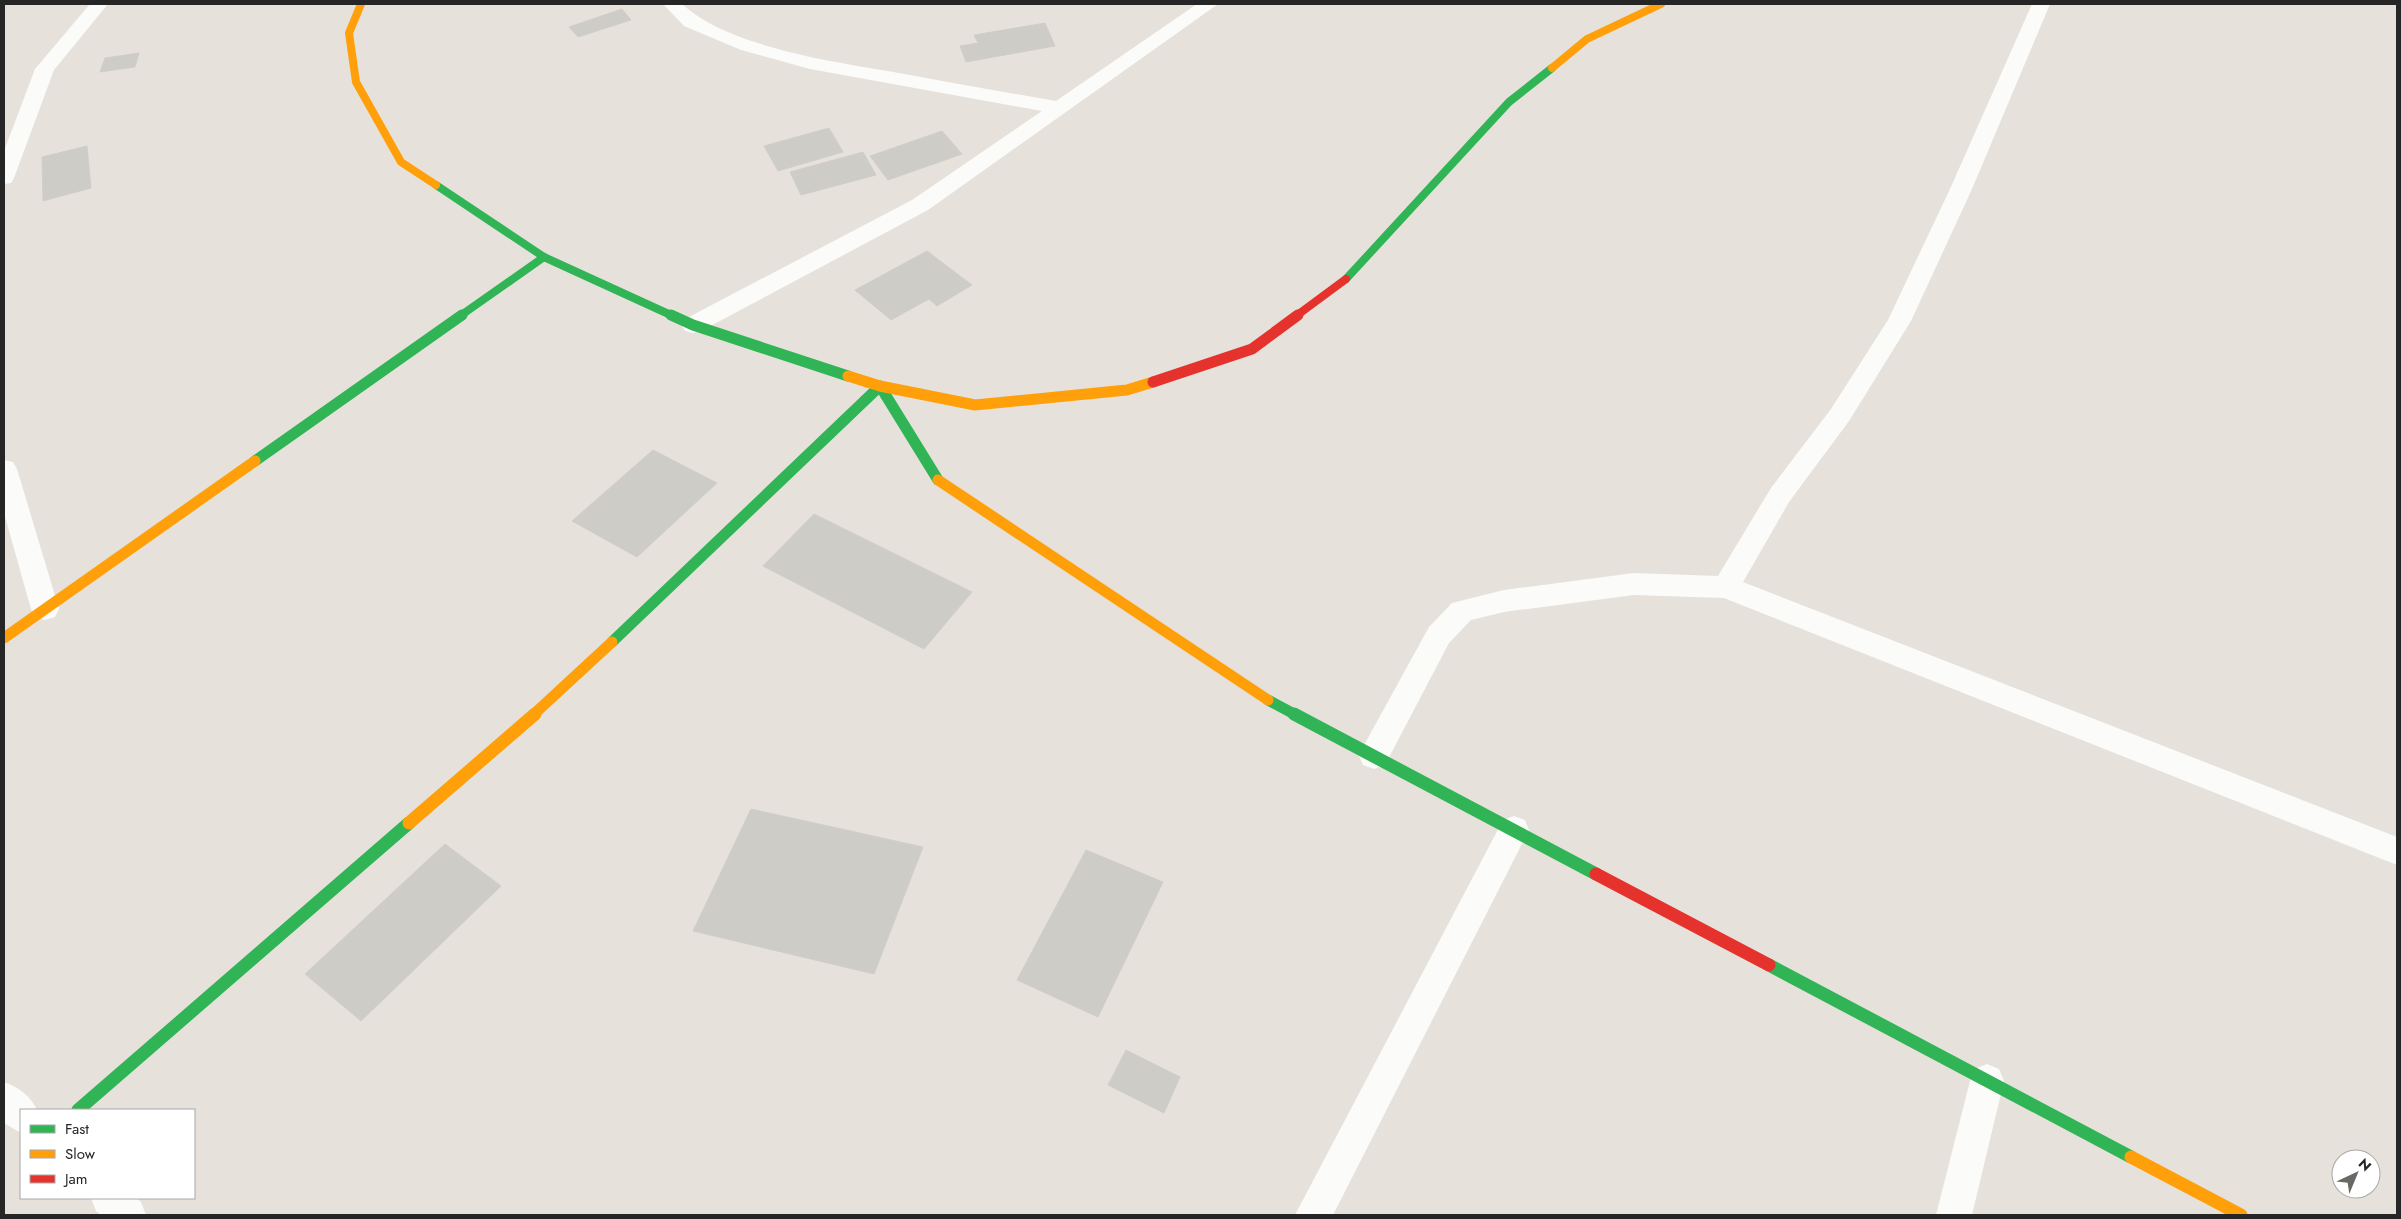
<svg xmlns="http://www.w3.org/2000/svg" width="2401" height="1219" viewBox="0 0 2401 1219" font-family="Jost,sans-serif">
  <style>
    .building { fill: #ceccc7; stroke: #d1cdc8 }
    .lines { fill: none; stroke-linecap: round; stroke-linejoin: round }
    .street { fill: #fbfbfa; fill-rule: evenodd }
    .fast-far2 { stroke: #30b455; stroke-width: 8 }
    .fast-far1 { stroke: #30b455; stroke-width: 11 }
    .fast { stroke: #30b455; stroke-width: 13 }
    .slow-far2 { stroke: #ff9f0a; stroke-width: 8 }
    .slow-far1 { stroke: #ff9f0a; stroke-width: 11 }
    .slow { stroke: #ff9f0a; stroke-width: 13 }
    .jam-far2 { stroke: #e5322d; stroke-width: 8 }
    .jam-far1 { stroke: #e5322d; stroke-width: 11 }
    .jam { stroke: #e5322d; stroke-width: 13 }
  </style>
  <rect width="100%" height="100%" fill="#e6e2db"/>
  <g class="building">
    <path d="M 622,9 L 631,20 L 578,37 L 569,27 Z"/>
    <path d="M 1045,23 L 1055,46 L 966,62 L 960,46 L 978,43 L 974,35 Z"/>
    <path d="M 139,53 L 135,67 L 100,72 L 105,58 Z"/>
    <path d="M 829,128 L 843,152 L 778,171 L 764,146 Z"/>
    <path d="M 942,131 L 962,154 L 888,180 L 870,156 Z"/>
    <path d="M 87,146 L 91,188 L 43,201 L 42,157 Z"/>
    <path d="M 863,152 L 876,175 L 801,195 L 790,172 Z"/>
    <path d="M 927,251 L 972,285 L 937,306 L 929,299 L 891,320 L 855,290 Z"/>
    <path d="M 653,450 L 717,483 L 637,557 L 572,521 Z"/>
    <path d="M 814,514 L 972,592 L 924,649 L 763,566 Z"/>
    <path d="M 751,809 L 923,847 L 874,974 L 693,931 Z"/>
    <path d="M 445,844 L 501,886 L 361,1021 L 305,974 Z"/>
    <path d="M 1086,850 L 1163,882 L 1098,1017 L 1017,980 Z"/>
    <path d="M 1126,1050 L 1180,1077 L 1164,1113 L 1108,1085 Z"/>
  </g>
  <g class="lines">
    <g class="street">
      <path d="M 90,4 L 108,4 L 54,70 L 14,178 L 11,183 L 4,184 L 4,151 L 35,69 Z"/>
      <path d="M 663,4 L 682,4 C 730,48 836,62 899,73 C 952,83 1004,92 1056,101 L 1197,4 L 1218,4 L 928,210 L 701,331 L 693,333 L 685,331 L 681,325 L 685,319 L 912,200 L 1042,111 L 810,69 L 741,50 L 684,26 Z"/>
      <path d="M 2032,4 L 2050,4 L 1972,189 L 1911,321 L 1849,421 L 1789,502 L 1743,582 L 2397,837 L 2397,865 L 1724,598 L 1634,595 L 1504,612 L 1471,620 L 1449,643 L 1385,765 L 1374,769 L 1363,765 L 1359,756 L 1363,747 L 1429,627 L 1452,603 L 1504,590 L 1634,573 L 1718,576 L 1771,488 L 1831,409 L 1888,320 L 1950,189 Z"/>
      <path d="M 4,460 L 13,462 L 17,469 L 59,609 L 55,617 L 45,620 L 35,617 L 31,609 L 4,513 Z"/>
      <path d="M 1514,816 L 1525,820 L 1529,830 L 1333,1215 L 1295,1215 L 1503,820 Z"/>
      <path d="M 1987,1064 L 1999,1069 L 2004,1081 L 1972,1215 L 1936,1215 L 1970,1081 L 1975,1069 Z"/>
      <path d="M 4,1082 C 18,1087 31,1096 37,1110 L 21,1110 L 21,1133 L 4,1123 Z"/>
      <path d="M 91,1198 L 136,1198 L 141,1202 L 146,1215 L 101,1215 L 96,1211 Z"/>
    </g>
    <g class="fast-far2">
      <path d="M 436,185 L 544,257 L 673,316"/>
      <path d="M 1346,279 L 1509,102 L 1552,68"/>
      <path d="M 460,316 L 544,257"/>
    </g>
    <g class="fast-far1">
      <path d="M 671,315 L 693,325 L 848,376"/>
      <path d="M 255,461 L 462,315"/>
      <path d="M 612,642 L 880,386 L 938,480"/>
      <path d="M 1268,700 L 1296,715"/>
    </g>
    <g class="fast">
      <path d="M 1294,714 L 1596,874"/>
      <path d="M 1769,965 L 2131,1157"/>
      <path d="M 78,1110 L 409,823"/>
    </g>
    <g class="slow-far2">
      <path d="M 361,4 L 349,33 L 356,82 L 401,162 L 436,185"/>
      <path d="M 1552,68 L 1587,39 L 1661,4"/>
    </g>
    <g class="slow-far1">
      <path d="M 848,376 L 880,386 L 975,405 L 1127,390 L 1153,382"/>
      <path d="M 938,480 L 1268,700"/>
      <path d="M 4,638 L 255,461"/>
      <path d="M 533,715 L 612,642"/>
    </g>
    <g class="slow">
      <path d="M 409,823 L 535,714"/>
      <path d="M 2131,1157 L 2241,1215"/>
    </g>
    <path class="jam-far2" d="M 1296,316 L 1346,279"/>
    <path class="jam-far1" d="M 1153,382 L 1252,349 L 1298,315"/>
    <path class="jam" d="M 1596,874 L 1769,965"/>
  </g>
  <rect width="2401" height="1219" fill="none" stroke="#262626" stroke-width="10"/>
  <rect x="20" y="1109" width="175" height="90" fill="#ffffff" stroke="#a8a8a8"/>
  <rect x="30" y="1125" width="25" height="8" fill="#30b455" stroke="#a8a8a8"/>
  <text x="65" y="1134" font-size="15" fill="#262626">Fast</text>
  <rect x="30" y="1150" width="25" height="8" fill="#ff9f0a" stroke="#a8a8a8"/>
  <text x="65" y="1159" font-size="15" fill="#262626">Slow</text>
  <rect x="30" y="1175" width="25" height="8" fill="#e5322d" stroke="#a8a8a8"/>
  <text x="65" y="1184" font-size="15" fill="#262626">Jam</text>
  <g transform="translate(2356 1174) rotate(44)"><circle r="24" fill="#ffffff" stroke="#a8a8a8"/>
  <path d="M0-4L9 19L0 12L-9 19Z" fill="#696865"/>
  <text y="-8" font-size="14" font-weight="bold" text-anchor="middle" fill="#262626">N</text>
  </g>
</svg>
